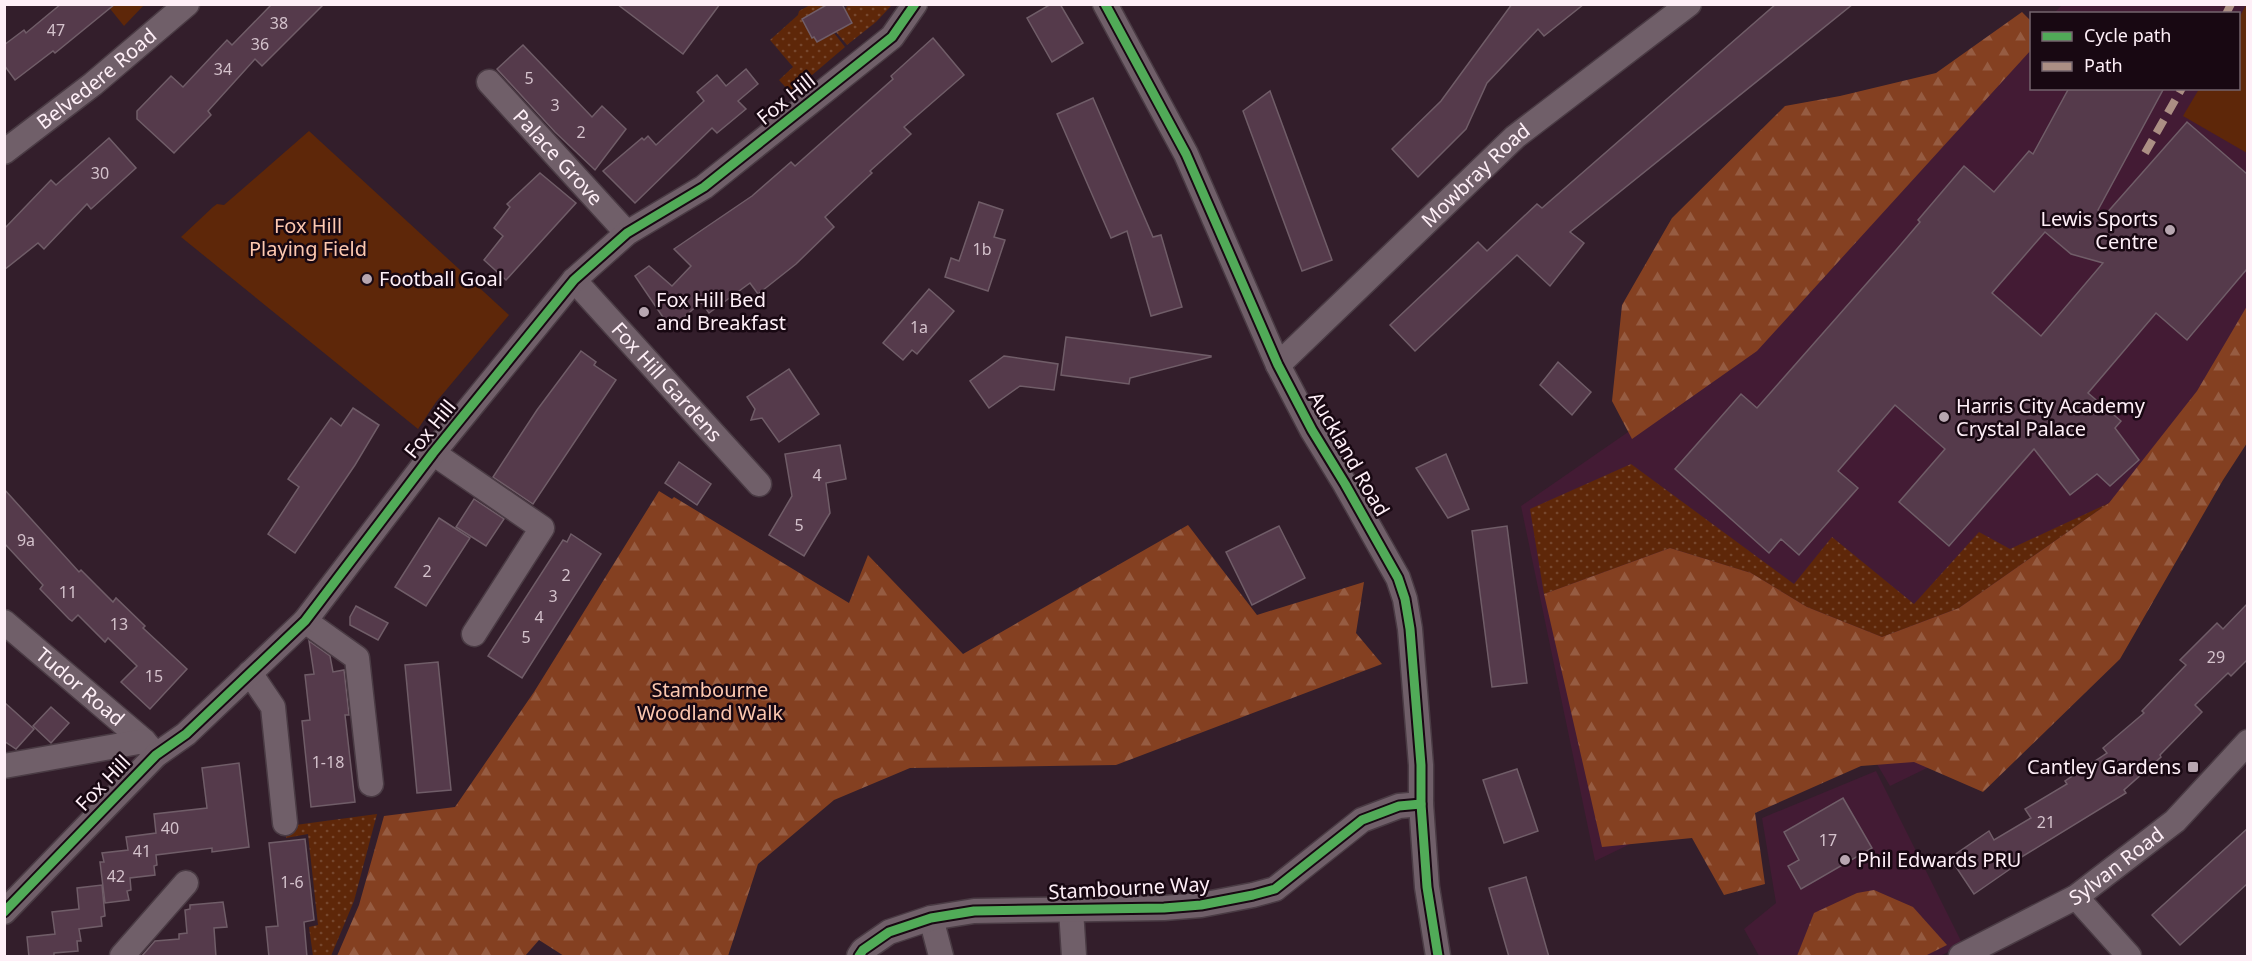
<svg xmlns="http://www.w3.org/2000/svg" width="2252" height="961" viewBox="0 0 2252 961" font-family="'Noto Sans',sans-serif">
  <style>
    .built { fill: #431b34 }
    .grass { fill: url(#grass-dots) }
    .forest { fill: url(#forest-firs) }
    .park { fill: #5e2709 }
    .building { fill: #553a4b; stroke: #705d68; stroke-width: 1.5; fill-rule: evenodd }
    .lines { fill: none; stroke-linecap: round; stroke-linejoin: round }
    .street-casing { stroke: #4a3b44; stroke-width: 27 }
    .street { stroke: #705f69; stroke-width: 24 }
    .quiet { stroke: #ac8f84; stroke-width: 8; stroke-dasharray: 15 8; stroke-linecap: butt }
    .cycleway-casing { stroke: #180812; stroke-width: 13 }
    .cycleway { stroke: #51ab58; stroke-width: 9 }
    .poi-dot { fill: #b7a6b0; stroke: #180812; stroke-width: 2 }
    .labels { text-anchor: middle; stroke-width: 5; stroke-linejoin: round; paint-order: stroke }
    .number-label { font-size: 16px; fill: #d4c2cc }
    .street-label { font-size: 20px; fill: #feeff7; stroke: #180812 }
    .poi-label { font-size: 20px; fill: #feeff7; stroke: #180812; text-anchor: start }
    .park-label { font-size: 20px; fill: #fdc8b0; stroke: #180812 }
  </style>
  <defs>
    <pattern id="grass-dots" width="8" height="8" patternUnits="userSpaceOnUse" patternTransform="scale(1.5)"><rect width="8" height="8" fill="#5e2709"/><path d="M2 2h.1M6 6h.1" fill="none" stroke="#76472e" stroke-width="1.8" stroke-linecap="round"/></pattern>
    <pattern id="forest-firs" width="22" height="20" patternUnits="userSpaceOnUse" patternTransform="scale(1.5)"><rect width="22" height="20" fill="#844021"/><path d="M5 1l3.5 6h-7zM16 11l3.5 6h-7z" fill="#965c42"/></pattern>
  </defs>
  <rect width="100%" height="100%" fill="#331e2b"/>
  <g class="built">
    <path d="M 2062,5 L 2247,5 L 2247,396 L 2030,718 L 1890,786 L 1859,734 L 1595,861 L 1521,506 L 1751,347 L 2031,38 L 2032,88 L 2238,88 L 2238,14 L 2054,13 Z"/>
    <path d="M 1876,771 L 1963,945 L 1940,956 L 1759,956 L 1744,929 L 1776,903 L 1762,818 Z"/>
  </g>
  <g class="grass">
    <path d="M 810,5 L 828,5 L 802,19 L 812,38 L 814,37 L 817,42 L 834,33 L 845,47 L 791,93 L 779,80 L 793,67 L 770,40 L 798,15 L 799,11 Z"/>
    <path d="M 846,5 L 892,5 L 876,22 L 847,45 L 836,32 L 852,23 L 845,9 L 847,7 Z"/>
    <path d="M 1631,464 L 1794,584 L 1832,537 L 1914,604 L 1979,532 L 2010,549 L 2109,503 L 1959,608 L 1882,637 L 1807,607 L 1751,573 L 1670,548 L 1544,594 L 1530,509 Z"/>
    <path d="M 377,814 L 354,901 L 331,956 L 313,956 L 309,927 L 318,925 L 308,834 L 286,838 L 288,826 Z"/>
  </g>
  <g class="forest">
    <path d="M 2022,12 L 2031,21 L 2031,50 L 1757,351 L 1632,439 L 1612,401 L 1622,305 L 1672,218 L 1785,106 L 1840,96 L 1936,73 Z"/>
    <path d="M 2247,306 L 2247,443 L 2223,480 L 2120,659 L 1983,792 L 1914,762 L 1861,766 L 1755,813 L 1765,884 L 1724,895 L 1692,838 L 1602,847 L 1544,594 L 1670,548 L 1751,573 L 1807,607 L 1882,637 L 1959,608 L 2109,503 L 2197,391 Z"/>
    <path d="M 659,491 L 672,499 L 674,497 L 849,603 L 868,555 L 963,654 L 1188,525 L 1257,615 L 1364,582 L 1356,633 L 1382,664 L 1116,765 L 910,768 L 834,800 L 758,864 L 728,956 L 564,956 L 539,940 L 525,956 L 337,956 L 359,905 L 384,816 L 455,807 L 534,692 Z"/>
    <path d="M 1874,890 L 1913,907 L 1947,945 L 1925,956 L 1797,956 L 1814,913 L 1857,893 Z"/>
  </g>
  <g class="park">
    <path d="M 107,5 L 144,5 L 124,26 Z"/>
    <path d="M 2246,5 L 2248,5 L 2247,153 L 2183,116 L 2199,89 L 2238,88 L 2239,18 Z"/>
    <path d="M 309,131 L 509,315 L 436,402 L 418,429 L 181,237 L 213,207 L 217,204 L 224,205 Z"/>
  </g>
  <g class="building">
    <path d="M 61,4 L 115,4 L 55,53 L 53,51 L 15,80 L 4,65 L 4,45 L 24,30 L 26,33 Z"/>
    <path d="M 272,4 L 324,4 L 262,66 L 255,59 L 208,111 L 211,115 L 174,153 L 137,119 L 137,111 L 171,76 L 183,87 L 227,40 L 232,45 Z"/>
    <path d="M 617,4 L 720,4 L 683,54 Z"/>
    <path d="M 828,4 L 842,4 L 852,23 L 817,42 L 814,37 L 812,38 L 802,19 Z"/>
    <path d="M 1051,4 L 1060,4 L 1083,43 L 1052,62 L 1027,18 Z"/>
    <path d="M 1512,4 L 1584,4 L 1544,36 L 1538,29 L 1487,83 L 1466,129 L 1418,177 L 1392,149 L 1441,101 Z"/>
    <path d="M 1776,4 L 1853,4 L 1570,232 L 1584,243 L 1550,286 L 1517,255 L 1415,351 L 1390,325 L 1478,242 L 1487,251 L 1537,204 L 1542,208 Z"/>
    <path d="M 933,38 L 964,75 L 904,127 L 911,134 L 870,171 L 872,173 L 825,217 L 834,227 L 796,264 L 758,294 L 750,283 L 709,313 L 701,302 L 671,329 L 635,276 L 649,266 L 672,286 L 691,266 L 674,249 L 752,196 L 791,162 L 795,166 L 893,79 L 891,76 Z"/>
    <path d="M 523,45 L 592,117 L 602,106 L 626,129 L 595,170 L 555,132 L 497,69 Z"/>
    <path d="M 746,69 L 758,84 L 738,101 L 746,109 L 717,133 L 712,128 L 635,203 L 603,171 L 642,138 L 644,140 L 648,136 L 656,145 L 704,101 L 697,92 L 717,75 L 726,86 Z"/>
    <path d="M 2069,88 L 2164,88 L 2098,210 L 2105,215 L 2187,122 L 2247,174 L 2247,269 L 2187,340 L 2156,313 L 2088,393 L 2121,421 L 2115,428 L 2139,460 L 2110,486 L 2097,474 L 2070,495 L 2034,449 L 1949,546 L 1899,502 L 1945,449 L 1895,405 L 1838,471 L 1858,488 L 1799,555 L 1781,539 L 1769,553 L 1675,469 L 1741,394 L 1757,408 L 1897,249 L 1920,222 L 1918,220 L 1964,166 L 1994,192 L 2029,151 L 2033,154 ZM 2045,232 L 2071,254 L 2103,263 L 2041,336 L 1992,293 Z"/>
    <path d="M 1270,91 L 1332,260 L 1302,271 L 1243,111 Z"/>
    <path d="M 1093,98 L 1153,237 L 1161,235 L 1182,307 L 1151,316 L 1127,231 L 1111,238 L 1057,114 Z"/>
    <path d="M 109,138 L 136,168 L 91,209 L 87,204 L 44,249 L 38,243 L 4,270 L 4,229 L 51,180 L 56,185 Z"/>
    <path d="M 540,173 L 576,203 L 506,280 L 484,260 L 503,236 L 494,228 L 510,207 L 507,204 Z"/>
    <path d="M 979,202 L 1003,210 L 994,237 L 1005,240 L 988,291 L 945,277 L 951,258 L 959,261 Z"/>
    <path d="M 929,289 L 954,311 L 917,354 L 912,350 L 903,360 L 883,343 Z"/>
    <path d="M 1066,337 L 1211,356 L 1211,357 L 1130,378 L 1129,384 L 1061,375 Z"/>
    <path d="M 581,351 L 596,362 L 594,365 L 616,380 L 533,504 L 493,477 L 537,410 Z"/>
    <path d="M 1004,356 L 1058,364 L 1054,390 L 1020,386 L 989,408 L 970,381 Z"/>
    <path d="M 1558,362 L 1591,392 L 1572,415 L 1540,385 Z"/>
    <path d="M 789,369 L 819,414 L 779,442 L 762,418 L 751,420 L 755,409 L 747,397 Z"/>
    <path d="M 353,408 L 379,425 L 355,465 L 295,553 L 268,534 L 299,487 L 288,479 L 331,418 L 341,426 Z"/>
    <path d="M 840,445 L 846,479 L 826,483 L 830,513 L 804,556 L 769,535 L 792,496 L 785,454 Z"/>
    <path d="M 1446,454 L 1469,509 L 1448,518 L 1416,468 Z"/>
    <path d="M 679,462 L 711,484 L 697,505 L 665,483 Z"/>
    <path d="M 4,489 L 79,572 L 81,570 L 113,602 L 116,598 L 145,626 L 143,628 L 187,669 L 150,709 L 121,682 L 137,666 L 108,638 L 105,642 L 78,615 L 72,621 L 69,619 L 40,589 L 43,585 L 4,543 Z"/>
    <path d="M 474,499 L 504,519 L 486,546 L 456,527 Z"/>
    <path d="M 439,518 L 470,538 L 426,606 L 395,587 Z"/>
    <path d="M 1279,526 L 1305,578 L 1252,605 L 1226,552 Z"/>
    <path d="M 1507,526 L 1527,683 L 1492,687 L 1472,531 Z"/>
    <path d="M 571,534 L 601,554 L 522,678 L 488,656 L 563,540 L 567,542 Z"/>
    <path d="M 2247,604 L 2247,660 L 2231,676 L 2228,673 L 2195,705 L 2202,712 L 2160,755 L 2161,757 L 2124,790 L 2126,793 L 2010,864 L 2013,867 L 1974,894 L 1950,858 L 1989,831 L 1994,840 L 2031,818 L 2025,809 L 2067,784 L 2065,781 L 2107,753 L 2103,748 L 2144,713 L 2142,711 L 2186,665 L 2180,660 L 2217,623 L 2223,629 Z"/>
    <path d="M 356,606 L 388,623 L 378,640 L 350,625 L 350,617 Z"/>
    <path d="M 309,641 L 330,656 L 333,672 L 344,670 L 349,715 L 345,715 L 355,802 L 311,807 L 302,721 L 310,720 L 305,675 L 314,674 Z"/>
    <path d="M 438,662 L 451,790 L 417,793 L 405,665 Z"/>
    <path d="M 4,702 L 34,729 L 16,749 L 4,741 Z"/>
    <path d="M 51,707 L 69,723 L 51,743 L 33,726 Z"/>
    <path d="M 239,763 L 249,847 L 212,852 L 212,848 L 156,855 L 157,865 L 154,866 L 155,875 L 130,878 L 131,890 L 127,891 L 129,900 L 105,903 L 100,862 L 104,862 L 102,853 L 128,850 L 126,837 L 156,833 L 154,814 L 207,808 L 202,768 Z"/>
    <path d="M 1517,769 L 1538,831 L 1504,843 L 1483,780 Z"/>
    <path d="M 1843,798 L 1872,848 L 1801,889 L 1788,866 L 1799,860 L 1784,832 Z"/>
    <path d="M 2247,829 L 2247,884 L 2180,945 L 2152,915 Z"/>
    <path d="M 305,839 L 314,920 L 304,922 L 307,957 L 269,957 L 266,927 L 278,926 L 269,843 Z"/>
    <path d="M 1526,877 L 1549,957 L 1509,957 L 1489,888 Z"/>
    <path d="M 102,885 L 105,916 L 101,917 L 102,926 L 79,929 L 81,941 L 77,941 L 78,951 L 54,953 L 54,957 L 29,957 L 27,937 L 55,934 L 52,912 L 79,909 L 77,888 Z"/>
    <path d="M 223,902 L 227,927 L 214,928 L 216,957 L 141,957 L 155,941 L 179,939 L 179,934 L 187,933 L 185,910 L 190,909 L 190,905 Z"/>
  </g>
  <g class="lines">
    <defs>
      <g id="street">
        <path d="M 1105,4 L 1186,154 L 1278,365 L 1312,430 L 1345,484 L 1398,578 L 1405,599 L 1410,629 L 1421,765 L 1421,804 L 1427,887 L 1438,956"/>
        <path id="s1" d="M 489,82 L 627,233"/>
        <path id="s2" d="M 4,152 L 93,84 L 187,4"/>
        <path id="s3" d="M 574,280 L 759,484"/>
        <path id="s4" d="M 1278,365 L 1515,137 L 1689,4"/>
        <path d="M 433,453 L 542,528 L 474,634"/>
        <path d="M 305,621 L 357,658 L 371,784"/>
        <path id="s5" d="M 4,622 L 144,741 L 156,755"/>
        <path d="M 250,673 L 273,707 L 285,823"/>
        <path d="M 4,766 L 144,741"/>
        <path d="M 2076,897 L 2129,956"/>
        <path d="M 1071,910 L 1074,956"/>
        <path d="M 4,912 L 156,755 L 186,734 L 305,621 L 433,453 L 574,280 L 627,233 L 704,187 L 892,37 L 915,4"/>
        <path d="M 931,918 L 941,956"/>
        <path d="M 122,956 L 186,883"/>
        <path d="M 859,956 L 863,950 L 889,932 L 931,918 L 974,911 L 1164,908 L 1201,905 L 1253,895 L 1275,889 L 1362,820 L 1399,806 L 1421,804"/>
        <path id="s6" d="M 1961,956 L 2076,897 L 2175,821 L 2248,742"/>
      </g>
    </defs>
    <use href="#street" class="street-casing"/>
    <use href="#street" class="street"/>
    <g class="quiet">
      <path d="M 2226,14 L 2231,4"/>
      <path d="M 2145,153 L 2182,88"/>
    </g>
    <defs>
      <g id="cycleway">
        <path d="M 1105,4 L 1186,154 L 1278,365 L 1312,430 L 1345,484 L 1398,578 L 1405,599 L 1410,629 L 1421,765 L 1421,804 L 1427,887 L 1438,956"/>
        <path d="M 4,912 L 156,755 L 186,734 L 305,621 L 433,453 L 574,280 L 627,233 L 704,187 L 892,37 L 915,4"/>
        <path d="M 859,956 L 863,950 L 889,932 L 931,918 L 974,911 L 1164,908 L 1201,905 L 1253,895 L 1275,889 L 1362,820 L 1399,806 L 1421,804"/>
      </g>
    </defs>
    <use href="#cycleway" class="cycleway-casing"/>
    <use href="#cycleway" class="cycleway"/>
  </g>
  <g class="poi-dot">
    <circle cx="2170" cy="230" r="6"/>
    <circle cx="367" cy="279" r="6"/>
    <circle cx="644" cy="312" r="6"/>
    <circle cx="1944" cy="417" r="6"/>
    <rect x="2187" y="761" width="12" height="12" rx="3"/>
    <circle cx="1845" cy="860" r="6"/>
  </g>
  <g class="labels">
    <g class="number-label">
      <text x="279" y="29">38</text>
      <text x="56" y="36">47</text>
      <text x="260" y="50">36</text>
      <text x="223" y="75">34</text>
      <text x="529" y="84">5</text>
      <text x="555" y="111">3</text>
      <text x="581" y="138">2</text>
      <text x="100" y="179">30</text>
      <text x="982" y="255">1b</text>
      <text x="919" y="333">1a</text>
      <text x="817" y="481">4</text>
      <text x="799" y="531">5</text>
      <text x="26" y="546">9a</text>
      <text x="427" y="577">2</text>
      <text x="566" y="581">2</text>
      <text x="68" y="598">11</text>
      <text x="553" y="602">3</text>
      <text x="539" y="623">4</text>
      <text x="119" y="630">13</text>
      <text x="526" y="643">5</text>
      <text x="2216" y="663">29</text>
      <text x="154" y="682">15</text>
      <text x="328" y="768">1-18</text>
      <text x="2046" y="828">21</text>
      <text x="170" y="834">40</text>
      <text x="1828" y="846">17</text>
      <text x="142" y="857">41</text>
      <text x="116" y="882">42</text>
      <text x="292" y="888">1-6</text>
    </g>
    <g class="street-label">
      <text dy="7" stroke="none"><textPath href="#s2" startOffset="118">Belvedere Road</textPath></text>
      <text transform="translate(786 99) rotate(-39)" y="7">Fox Hill</text>
      <text dy="7" stroke="none"><textPath href="#s1" startOffset="102">Palace Grove</textPath></text>
      <text dy="7" stroke="none"><textPath href="#s4" startOffset="274">Mowbray Road</textPath></text>
      <text dy="7" stroke="none"><textPath href="#s3" startOffset="138">Fox Hill Gardens</textPath></text>
      <text transform="translate(430 429) rotate(-51)" y="7">Fox Hill</text>
      <text transform="translate(1349 454) rotate(60)" y="7">Auckland Road</text>
      <text dy="7" stroke="none"><textPath href="#s5" startOffset="100">Tudor Road</textPath></text>
      <text transform="translate(103 783) rotate(-46)" y="7">Fox Hill</text>
      <text dy="7" stroke="none"><textPath href="#s6" startOffset="180">Sylvan Road</textPath></text>
      <text transform="translate(1129 888) rotate(-3)" y="7">Stambourne Way</text>
    </g>
    <g class="poi-label">
      <text x="2158" y="226" text-anchor="end">Lewis Sports<tspan x="2158" dy="23">Centre</tspan></text>
      <text x="379" y="286">Football Goal</text>
      <text x="656" y="307">Fox Hill Bed<tspan x="656" dy="23">and Breakfast</tspan></text>
      <text x="1956" y="413">Harris City Academy<tspan x="1956" dy="23">Crystal Palace</tspan></text>
      <text x="2181" y="774" text-anchor="end">Cantley Gardens</text>
      <text x="1857" y="867">Phil Edwards PRU</text>
    </g>
    <g class="park-label">
      <text x="308" y="233">Fox Hill<tspan x="308" dy="23">Playing Field</tspan></text>
      <text x="710" y="697">Stambourne<tspan x="710" dy="23">Woodland Walk</tspan></text>
    </g>
  </g>
  <rect width="2252" height="961" fill="none" stroke="#feeff7" stroke-width="12"/>
  <rect x="2030" y="12" width="210" height="78" fill="#180812" stroke="#74646e" stroke-width="1.5"/>
  <rect x="2042" y="32" width="30" height="9" fill="#51ab58" stroke="#74646e" stroke-width="1.5"/>
  <text x="2084" y="42" font-size="18" fill="#feeff7">Cycle path</text>
  <rect x="2042" y="62" width="30" height="9" fill="#ac8f84" stroke="#74646e" stroke-width="1.5"/>
  <text x="2084" y="72" font-size="18" fill="#feeff7">Path</text>
</svg>
